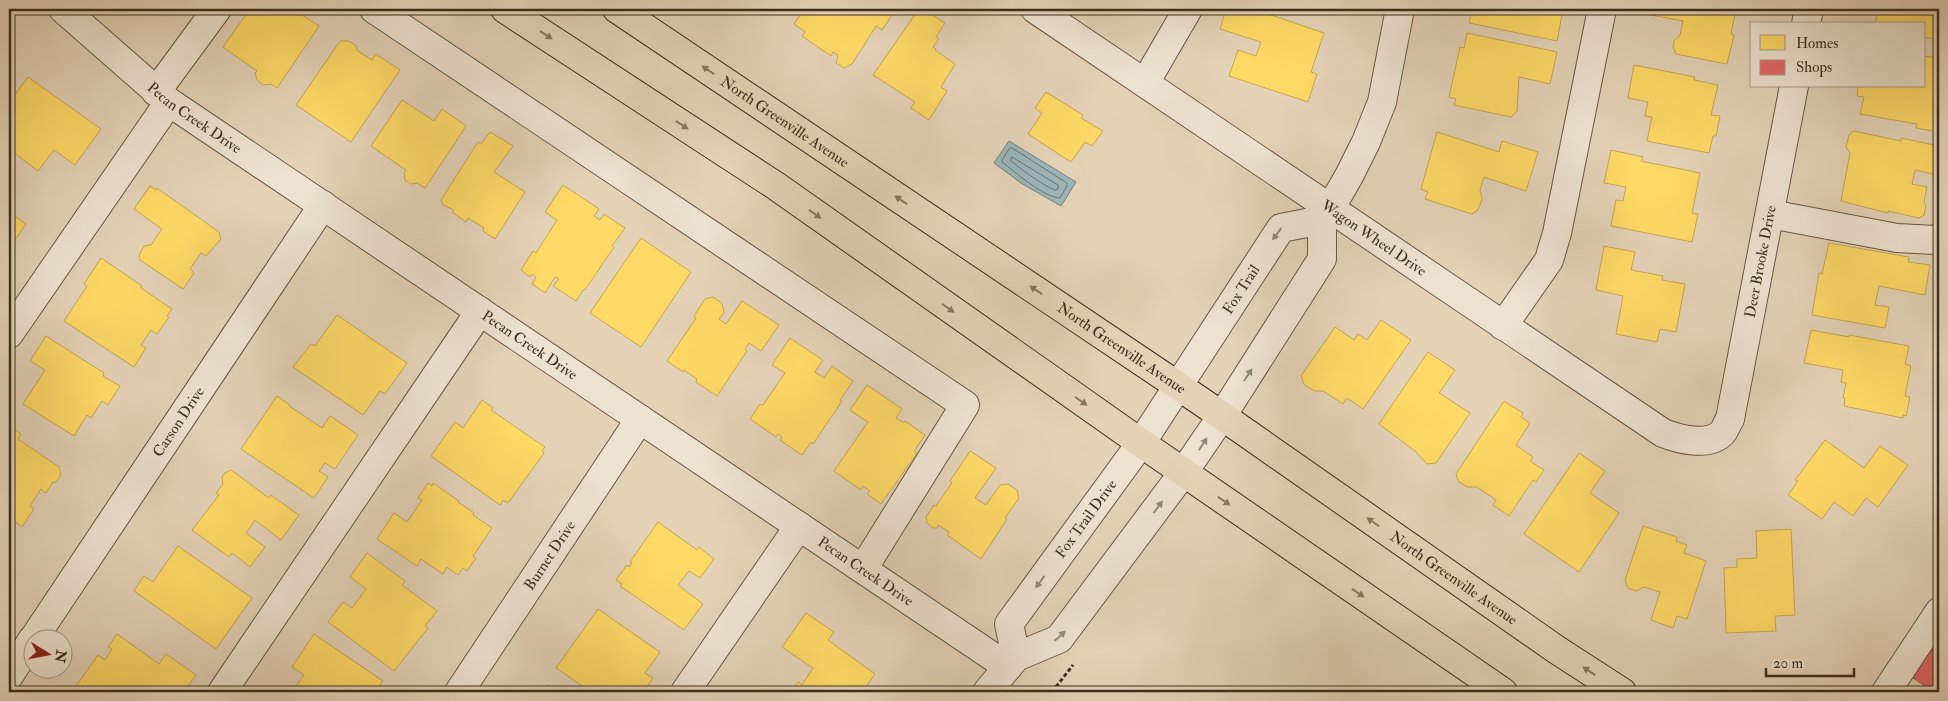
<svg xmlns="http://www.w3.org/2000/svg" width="1948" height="701" viewBox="0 0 1948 701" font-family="'IM FELL Double Pica',serif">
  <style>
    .water { fill: #9ab5b9; stroke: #747f7b }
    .homes { fill: #ffd966; stroke: #c4a650 }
    .shops { fill: #e06666; stroke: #af5550 }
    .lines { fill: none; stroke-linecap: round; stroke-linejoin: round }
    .shore { stroke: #6b726b; stroke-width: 1 }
    .minor-casing { stroke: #665744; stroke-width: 30 }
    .major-casing { stroke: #3c2e1d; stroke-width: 30 }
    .path { stroke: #3c2e1d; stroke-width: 3; stroke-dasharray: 4 2.5; stroke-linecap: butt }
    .minor { stroke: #ede2d0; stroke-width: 28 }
    .major { stroke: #e4d2b7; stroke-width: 28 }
    .oneway { fill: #887862 }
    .oneway2 { fill: #948876 }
    .labels { text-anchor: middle; stroke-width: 5; stroke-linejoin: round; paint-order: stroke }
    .street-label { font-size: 15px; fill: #3c2e1d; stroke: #ede2d0 }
  </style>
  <rect width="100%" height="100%" fill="#e4d2b7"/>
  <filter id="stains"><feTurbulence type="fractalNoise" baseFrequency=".004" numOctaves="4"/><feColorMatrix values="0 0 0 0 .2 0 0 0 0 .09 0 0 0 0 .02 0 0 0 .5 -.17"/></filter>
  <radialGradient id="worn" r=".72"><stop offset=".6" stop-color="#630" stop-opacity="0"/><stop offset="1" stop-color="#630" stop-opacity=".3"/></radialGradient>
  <path class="water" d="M 1009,141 L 1076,182 L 1061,206 L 1021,183 L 994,163 Z"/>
  <g class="homes">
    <path d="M 172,9 L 185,9 L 180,15 Z"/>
    <path d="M 250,9 L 293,9 L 319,26 L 277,88 L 271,84 L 263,85 L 257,80 L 255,73 L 257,71 L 223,47 Z"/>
    <path d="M 756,9 L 770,9 L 765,15 Z"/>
    <path d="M 804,9 L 896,9 L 882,30 L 876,26 L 852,64 L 844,68 L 836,63 L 838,55 L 833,52 L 831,56 L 802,36 L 805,32 L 794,24 Z"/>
    <path d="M 919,9 L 923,9 L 945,23 L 936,37 L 939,39 L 933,47 L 936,49 L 935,50 L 955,64 L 941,87 L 947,91 L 929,120 L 911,108 L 915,102 L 873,75 Z"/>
    <path d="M 1226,9 L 1267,9 L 1270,10 L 1268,14 L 1324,33 L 1311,72 L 1317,74 L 1308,102 L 1229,76 L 1238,50 L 1256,56 L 1261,42 L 1220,29 Z"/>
    <path d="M 1472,9 L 1563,9 L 1557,41 L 1469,23 Z"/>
    <path d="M 1641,9 L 1736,9 L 1731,34 L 1734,35 L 1727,64 L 1676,54 L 1673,47 L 1674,41 L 1680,35 L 1683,21 L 1640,13 Z"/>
    <path d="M 1875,9 L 1939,9 L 1939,40 L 1924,37 L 1924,24 L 1875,24 L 1877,15 L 1874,14 Z"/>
    <path d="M 1467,33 L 1557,52 L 1550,84 L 1519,77 L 1517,111 L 1511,117 L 1454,105 L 1456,99 L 1449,97 L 1460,47 L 1464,48 Z"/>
    <path d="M 340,41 L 349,41 L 355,45 L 358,51 L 372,60 L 376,54 L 400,70 L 351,142 L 296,105 Z"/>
    <path d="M 1924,56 L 1939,58 L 1939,87 L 1935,86 L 1933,101 L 1939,102 L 1939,132 L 1916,128 L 1917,124 L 1860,114 L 1864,97 L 1857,96 L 1858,86 L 1924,86 Z"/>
    <path d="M 1634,65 L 1695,77 L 1694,80 L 1718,85 L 1711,115 L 1720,116 L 1716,136 L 1713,136 L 1709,153 L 1647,141 L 1652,117 L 1645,116 L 1648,102 L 1628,98 Z"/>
    <path d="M 28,77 L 101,129 L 75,165 L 54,150 L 38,171 L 9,149 L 9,103 Z"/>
    <path d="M 1046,92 L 1083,115 L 1081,118 L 1103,131 L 1092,146 L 1085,142 L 1071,162 L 1028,134 L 1042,113 L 1035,108 Z"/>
    <path d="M 402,100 L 434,121 L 442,109 L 466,126 L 425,188 L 417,183 L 411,184 L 405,180 L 404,173 L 406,170 L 371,146 Z"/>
    <path d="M 1854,131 L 1901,141 L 1901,138 L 1939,146 L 1933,174 L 1915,170 L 1912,184 L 1927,187 L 1924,202 L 1926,206 L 1924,215 L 1919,218 L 1888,211 L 1888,213 L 1841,201 L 1850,153 L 1846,147 L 1849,135 Z"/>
    <path d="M 490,132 L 513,146 L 494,172 L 525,192 L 495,239 L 483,231 L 484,228 L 468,218 L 466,222 L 452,212 L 454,210 L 443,205 L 441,200 L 478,142 L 481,144 Z"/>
    <path d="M 1437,132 L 1499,152 L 1502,141 L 1538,152 L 1526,191 L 1484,177 L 1480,190 L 1482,199 L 1478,210 L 1472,214 L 1425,199 L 1428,192 L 1421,189 Z"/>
    <path d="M 1611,150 L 1643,157 L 1641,161 L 1700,173 L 1692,213 L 1698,214 L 1692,242 L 1611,226 L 1616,200 L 1623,201 L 1626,187 L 1604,183 Z"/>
    <path d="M 563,185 L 599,209 L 594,216 L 600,220 L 604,214 L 625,228 L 612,246 L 614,247 L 585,290 L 584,289 L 576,301 L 553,286 L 559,279 L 555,277 L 545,293 L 532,284 L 536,277 L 532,274 L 530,277 L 521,270 L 533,251 L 536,253 L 557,220 L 545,212 Z"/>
    <path d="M 150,186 L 156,190 L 157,188 L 219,232 L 221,239 L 206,256 L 201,253 L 190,269 L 194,273 L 183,289 L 140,260 L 139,255 L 144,246 L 151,245 L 162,229 L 134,209 Z"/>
    <path d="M 9,212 L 26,224 L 9,249 Z"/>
    <path d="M 641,238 L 691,272 L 641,347 L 590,313 Z"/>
    <path d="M 1829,243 L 1909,257 L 1908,262 L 1930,265 L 1925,295 L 1879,286 L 1875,305 L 1889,307 L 1885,328 L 1812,315 L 1819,273 L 1822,274 Z"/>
    <path d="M 1604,246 L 1635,252 L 1631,270 L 1663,276 L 1662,280 L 1685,284 L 1676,332 L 1660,329 L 1657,342 L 1616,334 L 1623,296 L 1596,290 Z"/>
    <path d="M 101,258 L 142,286 L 141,288 L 172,309 L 167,316 L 169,317 L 157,334 L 151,330 L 141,345 L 146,348 L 134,367 L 64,321 L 87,286 L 84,284 Z"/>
    <path d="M 713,297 L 722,303 L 724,313 L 719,319 L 726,324 L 742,301 L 779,325 L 761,351 L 749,343 L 745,349 L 747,351 L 717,396 L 696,382 L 697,379 L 684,370 L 683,372 L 667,361 L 696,318 L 694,316 L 705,299 Z"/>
    <path d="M 337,315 L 407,363 L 385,394 L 380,391 L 363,415 L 293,367 L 311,344 L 315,346 Z"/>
    <path d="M 1381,320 L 1411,340 L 1363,409 L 1347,398 L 1343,404 L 1323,391 L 1314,391 L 1304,384 L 1301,376 L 1335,327 L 1354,340 L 1358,334 L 1367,340 Z"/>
    <path d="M 1811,330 L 1849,337 L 1849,335 L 1909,346 L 1905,364 L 1911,366 L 1905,396 L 1910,397 L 1906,416 L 1903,415 L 1903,418 L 1844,406 L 1845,398 L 1843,398 L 1846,383 L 1841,382 L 1843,370 L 1804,363 Z"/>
    <path d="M 46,336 L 104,373 L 103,376 L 120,386 L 108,405 L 102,401 L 91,418 L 87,415 L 74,436 L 23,404 L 45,370 L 30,361 Z"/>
    <path d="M 790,338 L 823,360 L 815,372 L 824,378 L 832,366 L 853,381 L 840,400 L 842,401 L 813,444 L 811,442 L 802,455 L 780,440 L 782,437 L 778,434 L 776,437 L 750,419 L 760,404 L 763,405 L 785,373 L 772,365 Z"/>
    <path d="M 1428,352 L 1455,370 L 1439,393 L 1470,413 L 1436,463 L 1427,464 L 1415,451 L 1379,424 Z"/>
    <path d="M 867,385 L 902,409 L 896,418 L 904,423 L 905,421 L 925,435 L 914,451 L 917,453 L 881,504 L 867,494 L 870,491 L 863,486 L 861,490 L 834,471 L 868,422 L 850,410 Z"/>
    <path d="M 277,396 L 290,405 L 289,406 L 322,428 L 330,416 L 358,435 L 335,469 L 325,463 L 319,471 L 328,477 L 314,498 L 241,449 Z"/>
    <path d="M 482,400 L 493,408 L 491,410 L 545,447 L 542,451 L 544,453 L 508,503 L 503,500 L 500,505 L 431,456 L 455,422 L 463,428 Z"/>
    <path d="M 1504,401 L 1523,413 L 1521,417 L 1530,423 L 1516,445 L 1533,457 L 1530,461 L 1544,470 L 1536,482 L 1533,480 L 1509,516 L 1493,505 L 1496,500 L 1477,487 L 1467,487 L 1458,481 L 1456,474 Z"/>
    <path d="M 9,425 L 21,434 L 18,439 L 59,467 L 61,475 L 56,482 L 53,482 L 46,493 L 41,489 L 30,506 L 34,509 L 22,527 L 9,517 Z"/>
    <path d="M 1825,440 L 1864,468 L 1880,446 L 1908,465 L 1878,507 L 1866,498 L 1853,516 L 1834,502 L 1822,519 L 1788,495 L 1798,481 L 1795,480 Z"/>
    <path d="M 970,451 L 996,468 L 975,498 L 986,505 L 1000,485 L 1008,484 L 1017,490 L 1019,498 L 1005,518 L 1007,519 L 981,559 L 947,535 L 949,532 L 938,525 L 937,528 L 933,528 L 927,523 L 926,517 L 934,505 L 936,506 L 952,483 L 950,481 Z"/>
    <path d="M 1579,453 L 1605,471 L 1590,493 L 1619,513 L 1579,572 L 1524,534 Z"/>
    <path d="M 231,470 L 269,498 L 271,495 L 299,515 L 281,540 L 255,520 L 246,533 L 265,547 L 250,567 L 232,553 L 229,557 L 192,530 L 219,495 L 216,493 L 223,484 L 222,477 L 225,473 Z"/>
    <path d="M 428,483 L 432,486 L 433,483 L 459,501 L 458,502 L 474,513 L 473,515 L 492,528 L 473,556 L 476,558 L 467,571 L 463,568 L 458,575 L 447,567 L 443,574 L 421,559 L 417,566 L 377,539 L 394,513 L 407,522 L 422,500 L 418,498 Z"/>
    <path d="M 658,522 L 697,550 L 699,547 L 714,559 L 700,578 L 689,571 L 678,585 L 703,604 L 684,630 L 620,586 L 622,584 L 616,580 L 627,565 L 629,567 L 632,563 L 630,562 Z"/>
    <path d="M 1643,526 L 1677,537 L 1676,541 L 1687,545 L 1684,553 L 1706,561 L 1687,619 L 1677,616 L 1673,628 L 1651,620 L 1660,592 L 1644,587 L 1636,591 L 1628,588 L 1625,580 Z"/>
    <path d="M 1791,529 L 1795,615 L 1775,616 L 1776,631 L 1726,633 L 1724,568 L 1737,567 L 1737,559 L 1757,558 L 1756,531 Z"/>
    <path d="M 178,546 L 252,598 L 216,649 L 134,591 L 144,576 L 153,582 Z"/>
    <path d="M 367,553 L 405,581 L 402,585 L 437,611 L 425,626 L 428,628 L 394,671 L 328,622 L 343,602 L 352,608 L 366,589 L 350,577 Z"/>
    <path d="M 598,609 L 660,652 L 645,673 L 653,678 L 643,692 L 591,692 L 556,668 Z"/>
    <path d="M 806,613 L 834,632 L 828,640 L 875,674 L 862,692 L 791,692 L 798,682 L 802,685 L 813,668 L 782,647 Z"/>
    <path d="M 117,634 L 159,664 L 166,654 L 196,675 L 184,692 L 149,692 L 143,688 L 140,692 L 79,692 L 74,689 L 98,655 L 105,660 L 112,649 L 108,647 Z"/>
    <path d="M 314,634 L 383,681 L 375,692 L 292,692 L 304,675 L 292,667 Z"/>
    <path d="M 547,685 L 557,692 L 542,692 Z"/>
  </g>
  <path class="shops" d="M 1939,637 L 1939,692 L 1934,692 L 1913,678 Z"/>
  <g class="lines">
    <g class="shore">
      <path d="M 1012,148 L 1067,183 L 1067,186 L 1060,198 C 1045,198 1015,172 1002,162 L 1002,160 L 1009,149 Z"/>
      <path d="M 1012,157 L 1058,185 L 1058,189 L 1055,190 C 1039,183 1025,172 1011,161 Z"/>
    </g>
    <defs>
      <g id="minor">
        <path id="s1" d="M 63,9 L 169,102 L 1008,667"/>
        <path d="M 374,9 L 965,405 L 863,569"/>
        <path id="s2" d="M 1035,9 L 1663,433 C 1678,439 1708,447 1722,433 C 1725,430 1727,423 1730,419 L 1794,86"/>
        <path d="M 1806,24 L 1809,9"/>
        <path d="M 1145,83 L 1188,9"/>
        <path d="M 156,92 L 217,9"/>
        <path d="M 1770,214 L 1897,238 L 1935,240 L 1939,238"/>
        <path d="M 1503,326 L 1549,260 L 1557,233 L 1602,9"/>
        <path d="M 9,334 L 169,102"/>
        <path id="s3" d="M 34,638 L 323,205"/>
        <path id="s4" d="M 1016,657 L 1009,624 L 1141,443 L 1281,228 L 1322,220"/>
        <path d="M 9,676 L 32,640"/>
        <path d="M 222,692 L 480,311"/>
        <path id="s5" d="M 459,692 L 640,419"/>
        <path d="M 685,692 L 799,526"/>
        <path d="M 987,692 L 1016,657 L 1059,639 L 1183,473 L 1222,416 L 1322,259 L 1322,220 L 1330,209 L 1349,176 L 1366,142 L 1382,102 L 1400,9"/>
        <path d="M 1886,692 L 1939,612"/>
      </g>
      <g id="major">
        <path d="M 505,9 L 776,186 L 1141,443 L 1503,692"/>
        <path id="s6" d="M 617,9 L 1202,402 L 1557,650 L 1622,692"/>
      </g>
    </defs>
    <use href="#minor" class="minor-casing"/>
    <use href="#major" class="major-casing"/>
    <path class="path" d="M 1052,692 L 1073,665"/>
    <use href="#minor" class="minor"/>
    <use href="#major" class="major"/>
  </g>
  <defs><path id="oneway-solid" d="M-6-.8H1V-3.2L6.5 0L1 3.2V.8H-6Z" transform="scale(1.25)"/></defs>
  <g class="oneway">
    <use href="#oneway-solid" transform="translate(546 35) rotate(33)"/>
    <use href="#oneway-solid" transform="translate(708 70) rotate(-146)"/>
    <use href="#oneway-solid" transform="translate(682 125) rotate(33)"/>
    <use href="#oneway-solid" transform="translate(901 200) rotate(-146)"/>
    <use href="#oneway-solid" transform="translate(815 214) rotate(35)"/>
    <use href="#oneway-solid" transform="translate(1036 290) rotate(-146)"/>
    <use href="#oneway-solid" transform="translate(948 308) rotate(35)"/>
    <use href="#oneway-solid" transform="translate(1081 401) rotate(35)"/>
    <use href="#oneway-solid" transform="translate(1224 501) rotate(34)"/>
    <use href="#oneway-solid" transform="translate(1373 522) rotate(-145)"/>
    <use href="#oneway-solid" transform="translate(1358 593) rotate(34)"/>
    <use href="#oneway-solid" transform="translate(1589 671) rotate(-147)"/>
  </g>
  <g class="oneway2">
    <use href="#oneway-solid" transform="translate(1277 234) rotate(126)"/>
    <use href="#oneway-solid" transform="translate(1248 375) rotate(-57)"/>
    <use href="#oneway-solid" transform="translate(1203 444) rotate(-56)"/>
    <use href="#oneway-solid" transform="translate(1158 507) rotate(-53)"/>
    <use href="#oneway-solid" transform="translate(1040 582) rotate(126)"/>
    <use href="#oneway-solid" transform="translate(1060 636) rotate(-42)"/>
  </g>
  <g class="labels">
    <g class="street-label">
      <text dy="5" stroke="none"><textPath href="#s1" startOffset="171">Pecan Creek Drive</textPath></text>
      <text dy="5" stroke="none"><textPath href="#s6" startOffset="202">North Greenville Avenue</textPath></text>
      <text dy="5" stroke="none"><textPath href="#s2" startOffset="409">Wagon Wheel Drive</textPath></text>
      <text dy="5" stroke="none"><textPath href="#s2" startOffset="996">Deer Brooke Drive</textPath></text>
      <text dy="5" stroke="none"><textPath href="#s4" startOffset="441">Fox Trail</textPath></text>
      <text dy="5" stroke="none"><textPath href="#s1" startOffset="576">Pecan Creek Drive</textPath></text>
      <text dy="5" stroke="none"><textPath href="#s6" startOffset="608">North Greenville Avenue</textPath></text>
      <text dy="5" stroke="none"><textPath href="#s3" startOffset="260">Carson Drive</textPath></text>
      <text dy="5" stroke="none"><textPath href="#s4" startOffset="164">Fox Trail Drive</textPath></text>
      <text dy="5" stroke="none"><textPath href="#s5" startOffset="164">Burnet Drive</textPath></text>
      <text dy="5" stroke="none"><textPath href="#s1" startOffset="981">Pecan Creek Drive</textPath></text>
      <text dy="5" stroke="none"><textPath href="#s6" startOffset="1012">North Greenville Avenue</textPath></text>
    </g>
  </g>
  <rect width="1948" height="701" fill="none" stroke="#e4d2b7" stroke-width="30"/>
  <rect x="10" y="10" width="1928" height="681" fill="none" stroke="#3c2e1d" stroke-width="2.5"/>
  <rect x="15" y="15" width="1918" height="671" fill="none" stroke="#3c2e1d"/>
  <rect x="1750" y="22" width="175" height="65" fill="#ede2d0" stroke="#a69a88"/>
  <rect x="1760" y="35" width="25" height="15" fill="#ffd966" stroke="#a69a88"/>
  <text x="1796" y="48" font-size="15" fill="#3c2e1d">Homes</text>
  <rect x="1760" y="60" width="25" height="15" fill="#e06666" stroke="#a69a88"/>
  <text x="1796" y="72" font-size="15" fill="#3c2e1d">Shops</text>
  <g transform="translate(48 654) rotate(100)"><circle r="24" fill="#ede2d0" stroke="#a69a88"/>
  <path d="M0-4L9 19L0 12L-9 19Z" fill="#8f2418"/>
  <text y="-8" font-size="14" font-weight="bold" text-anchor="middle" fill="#3c2e1d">N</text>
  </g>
  <path d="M1766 668v8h88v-8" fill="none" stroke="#3c2e1d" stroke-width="2.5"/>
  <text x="1773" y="668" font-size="15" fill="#3c2e1d" stroke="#ede2d0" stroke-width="4" paint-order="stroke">20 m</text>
  <rect width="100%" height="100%" filter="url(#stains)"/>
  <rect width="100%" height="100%" fill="url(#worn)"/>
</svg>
